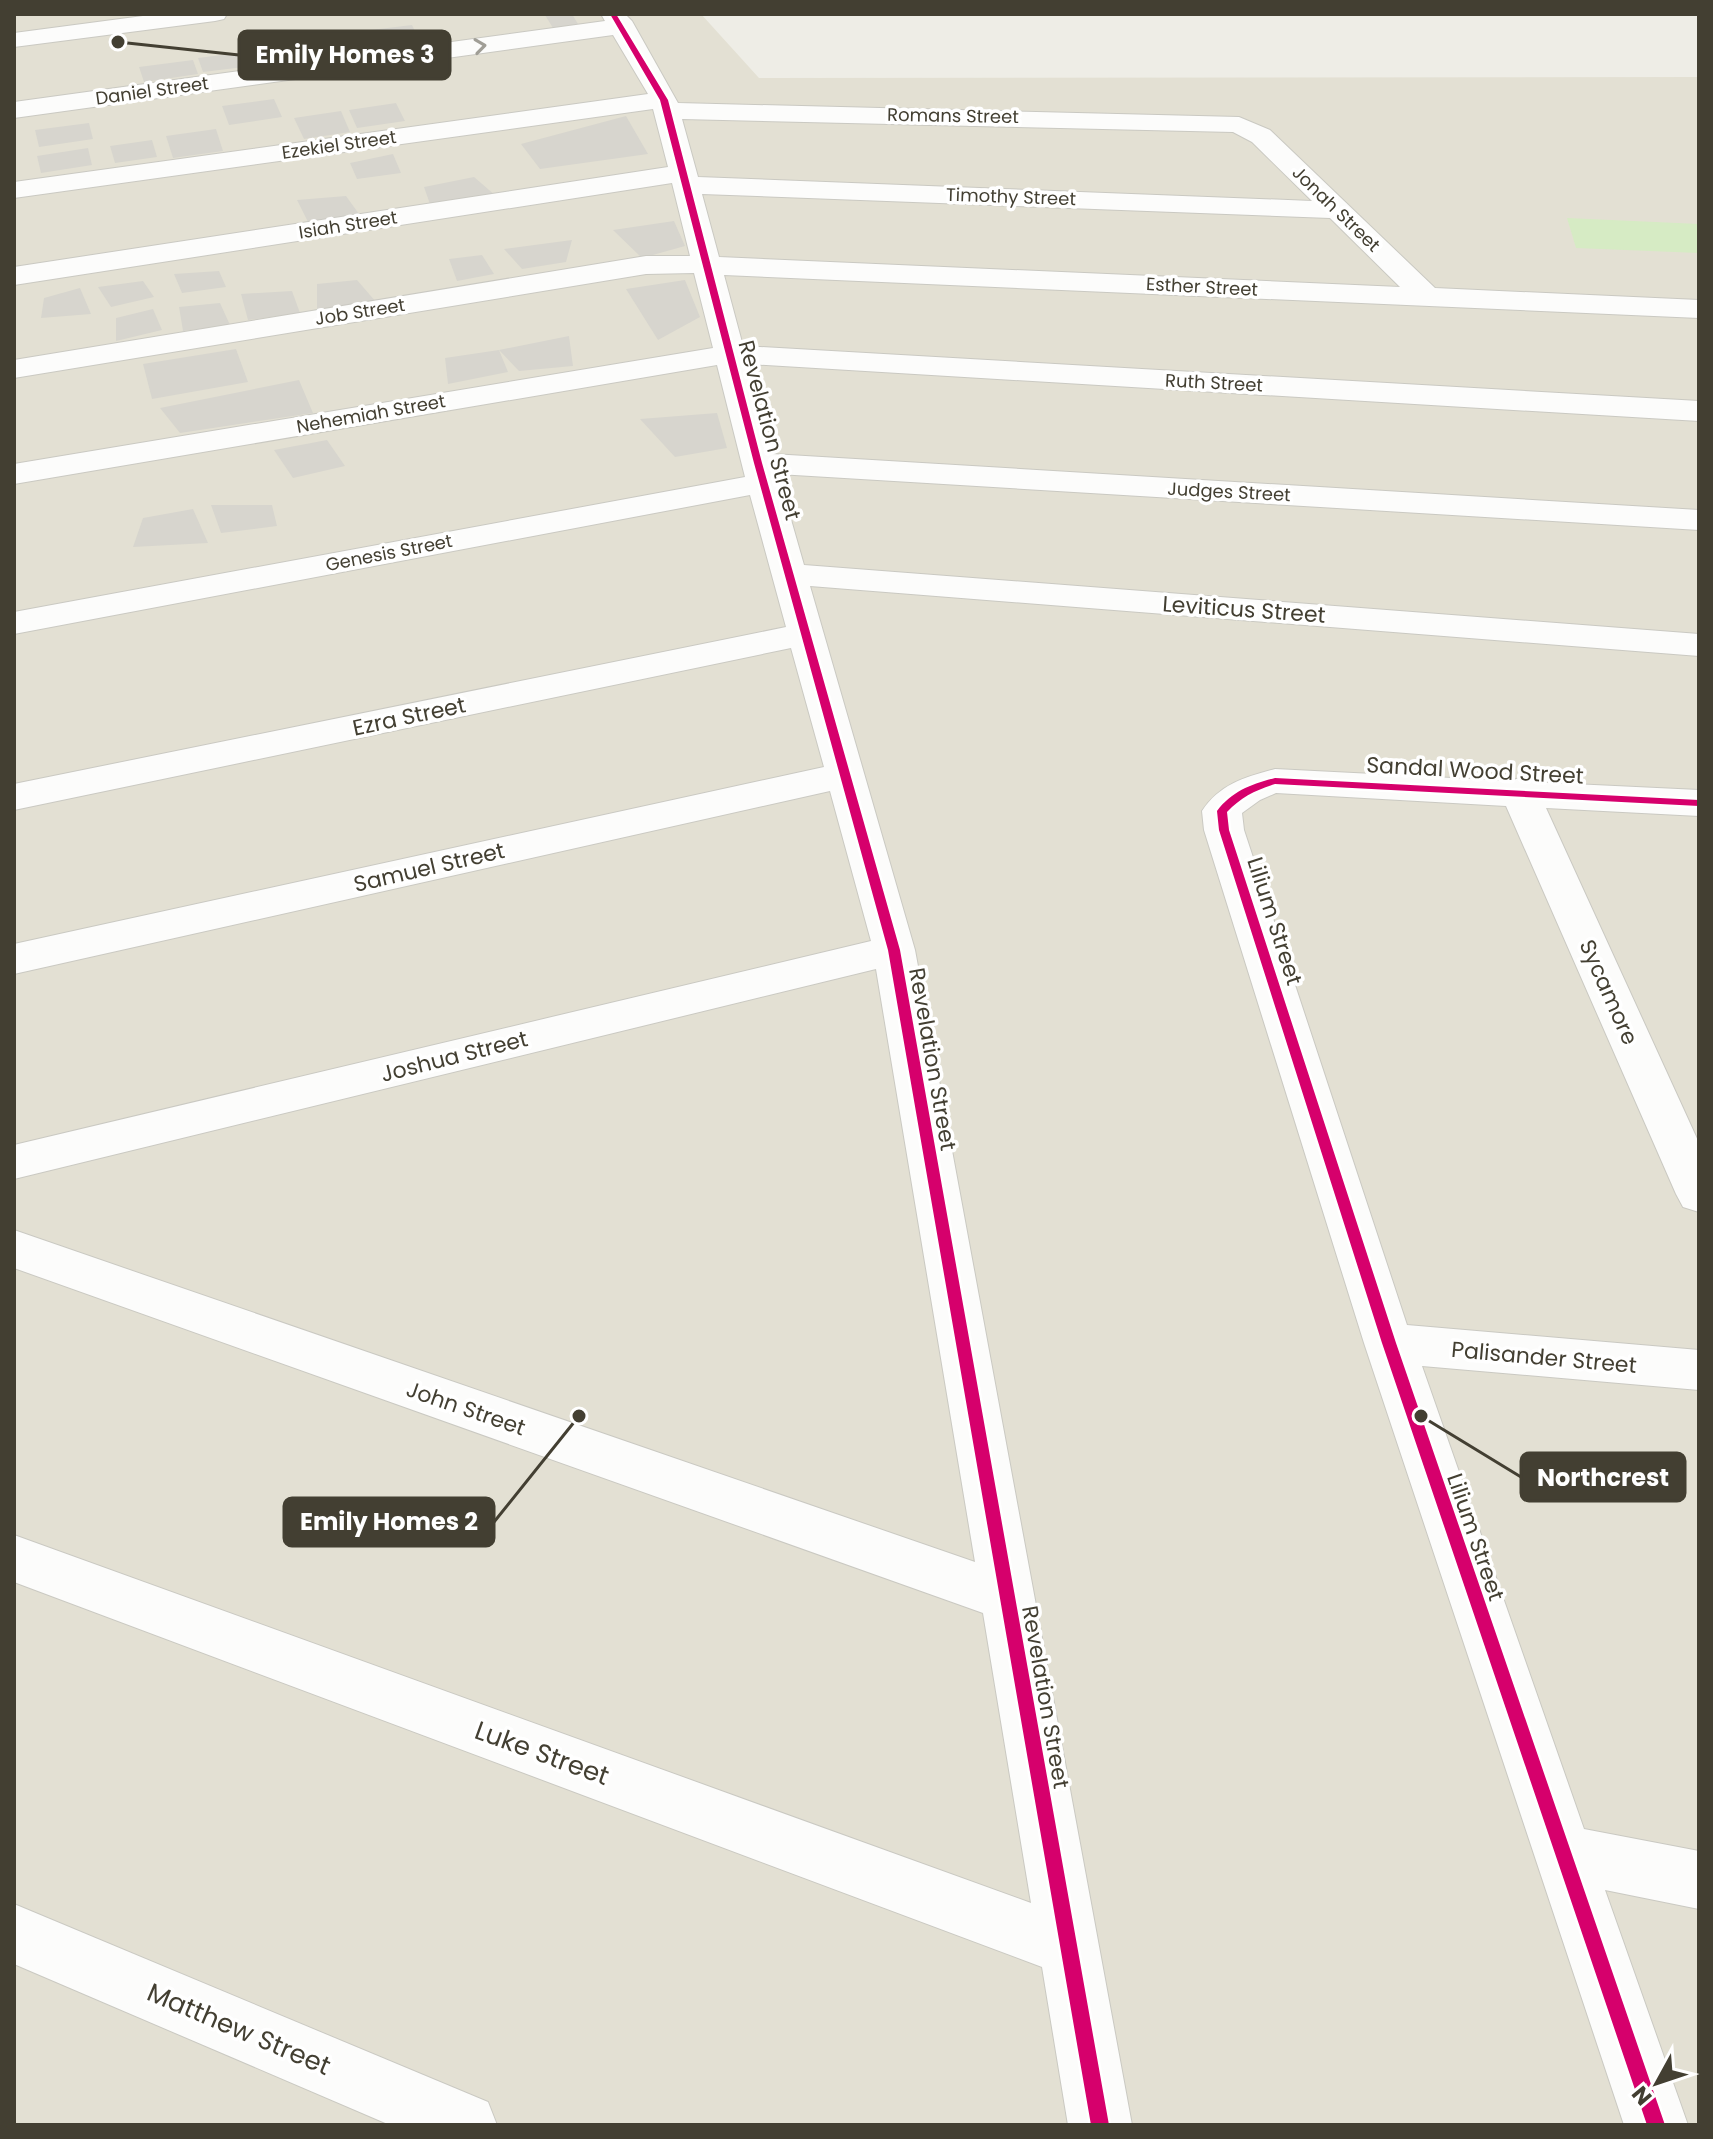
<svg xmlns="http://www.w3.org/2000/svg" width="1713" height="2139" viewBox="0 0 1713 2139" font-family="Poppins,sans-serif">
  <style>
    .residential { fill: #e3e0d3 }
    .green { fill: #d6ebc4 }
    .building { fill: #d7d5ce }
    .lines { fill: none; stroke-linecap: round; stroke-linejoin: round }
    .minor-casing { stroke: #cac9c2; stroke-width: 2 }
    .minor { fill: #fcfcfb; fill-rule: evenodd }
    .cycleway-casing { stroke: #fff; stroke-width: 5 }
    .cycleway { fill: #d6006c; fill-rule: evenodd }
    .oneway { stroke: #a09e96 }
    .labels { text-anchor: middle; stroke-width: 7; stroke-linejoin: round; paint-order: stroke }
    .far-street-label { font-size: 18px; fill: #433f32; stroke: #fff }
    .street-label { font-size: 22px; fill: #433f32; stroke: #fff }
    .near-street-label { font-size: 26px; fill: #433f32; stroke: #fff }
    .leader { fill: none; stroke: #433f32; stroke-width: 3 }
    .callout-dot { fill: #433f32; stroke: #fff; stroke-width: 3 }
    .callout { fill: #433f32; stroke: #433f32; stroke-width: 3 }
    .callout-label { font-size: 24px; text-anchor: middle; font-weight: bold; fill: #fff }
  </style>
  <rect width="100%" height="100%" fill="#eeede6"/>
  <path class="residential" d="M 14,14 L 701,14 L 759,78 L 1699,77 L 1699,2125 L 14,2125 Z"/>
  <path class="green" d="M 1567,218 L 1699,224 L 1699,253 L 1576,248 Z"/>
  <g class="building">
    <path d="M 572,14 L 578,24 L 553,28 L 545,15 Z"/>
    <path d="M 412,25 L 420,42 L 372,49 L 363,31 Z"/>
    <path d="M 238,53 L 244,67 L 203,72 L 198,58 Z"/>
    <path d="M 193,60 L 198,74 L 144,82 L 139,67 Z"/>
    <path d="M 274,99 L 282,117 L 229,125 L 222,106 Z"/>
    <path d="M 396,103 L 405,121 L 357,128 L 349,110 Z"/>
    <path d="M 341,111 L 350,132 L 304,139 L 294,118 Z"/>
    <path d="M 626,116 L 648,154 L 540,169 L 521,144 Z"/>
    <path d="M 89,123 L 93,139 L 39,147 L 35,130 Z"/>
    <path d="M 216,129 L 223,151 L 173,158 L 166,136 Z"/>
    <path d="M 152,140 L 157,157 L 115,163 L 110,146 Z"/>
    <path d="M 88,148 L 92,165 L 41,173 L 37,156 Z"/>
    <path d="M 393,154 L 401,173 L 357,179 L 350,163 Z"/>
    <path d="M 474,177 L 496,196 L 431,207 L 424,187 Z"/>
    <path d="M 346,196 L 359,214 L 308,222 L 297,200 Z"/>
    <path d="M 674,221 L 685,246 L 642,258 L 613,230 Z"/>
    <path d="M 572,240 L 566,262 L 522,269 L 504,249 Z"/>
    <path d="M 482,255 L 494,274 L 457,281 L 449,259 Z"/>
    <path d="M 219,271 L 226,287 L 182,293 L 174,274 Z"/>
    <path d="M 357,280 L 376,302 L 317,313 L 317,284 Z"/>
    <path d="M 685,280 L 700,317 L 658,340 L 626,289 Z"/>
    <path d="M 143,281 L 154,297 L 111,307 L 98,287 Z"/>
    <path d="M 80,288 L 91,314 L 41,318 L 44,298 Z"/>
    <path d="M 292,291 L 300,313 L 248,320 L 241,294 Z"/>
    <path d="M 220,303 L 230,325 L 183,331 L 179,307 Z"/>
    <path d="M 153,309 L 162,330 L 116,341 L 116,318 Z"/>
    <path d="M 569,336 L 573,366 L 519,371 L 499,350 Z"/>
    <path d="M 236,349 L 248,382 L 152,399 L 143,364 Z"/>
    <path d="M 499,350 L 508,372 L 448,384 L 445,358 Z"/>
    <path d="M 299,380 L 313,413 L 180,433 L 160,408 Z"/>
    <path d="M 717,413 L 727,448 L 675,457 L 640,419 Z"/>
    <path d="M 327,440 L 345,466 L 293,478 L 274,450 Z"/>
    <path d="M 211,505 L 272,505 L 277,526 L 221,533 Z"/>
    <path d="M 193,509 L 208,543 L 133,547 L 143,518 Z"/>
  </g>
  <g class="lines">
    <defs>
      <g id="minor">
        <path d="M 158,14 L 227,14 L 224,19 L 215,21 L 14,47 L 14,33 Z"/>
        <path d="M 601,14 L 625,14 L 632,21 L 678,103 L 1239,117 L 1270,130 L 1435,288 L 1699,300 L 1699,318 L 724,275 L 743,346 L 1699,401 L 1699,421 L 748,364 L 772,454 L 1699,510 L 1699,530 L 778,474 L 804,565 L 1699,634 L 1699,656 L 810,586 L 915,950 L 1132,2125 L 1068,2125 L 1042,1967 L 14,1582 L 14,1535 L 1031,1903 L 983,1613 L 14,1268 L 14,1230 L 975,1562 L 876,969 L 14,1179 L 14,1145 L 871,941 L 830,791 L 14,974 L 14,944 L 824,767 L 791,648 L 14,810 L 14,784 L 786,627 L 750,495 L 14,634 L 14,612 L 745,477 L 717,365 L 14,484 L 14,464 L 713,348 L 694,273 L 646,274 L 14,378 L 14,360 L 646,256 L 690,256 L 672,183 L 14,285 L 14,267 L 668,167 L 653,109 L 14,198 L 14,182 L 648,94 L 613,35 L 14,118 L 14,102 L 605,21 ZM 682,119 L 1233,132 L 1252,142 L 1312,201 L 698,177 ZM 702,194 L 1330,218 L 1400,287 L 719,257 Z"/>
        <path d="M 1275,769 L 1511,781 L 1519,778 L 1531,782 L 1699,790 L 1699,816 L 1546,808 L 1699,1143 L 1699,1212 L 1683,1207 L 1676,1194 L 1506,806 L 1276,793 L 1260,800 L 1242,813 L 1244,830 L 1407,1325 L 1699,1350 L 1699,1390 L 1422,1366 L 1584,1829 L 1699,1851 L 1699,1909 L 1605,1890 L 1688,2125 L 1624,2125 L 1364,1343 L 1204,830 L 1202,811 C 1220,784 1245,777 1275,769 Z"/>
        <path d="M 14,1904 L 488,2102 L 497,2125 L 390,2125 L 14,1964 Z"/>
      </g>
    </defs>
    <use href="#minor" class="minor-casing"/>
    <use href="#minor" class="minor"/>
    <defs>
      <g id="cycleway">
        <path d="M 610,14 L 616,14 L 668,100 L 762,463 L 900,950 L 1109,2125 L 1091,2125 L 888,950 L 754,463 L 660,100 Z"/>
        <path d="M 1275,778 L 1699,800 L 1699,806 L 1275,784 C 1256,790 1241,797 1227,812 L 1229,830 L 1396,1343 L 1665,2125 L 1647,2125 L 1382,1343 L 1219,830 L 1217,811 C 1232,791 1252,784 1275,778 Z"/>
      </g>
    </defs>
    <use href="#cycleway" class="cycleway-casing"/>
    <use href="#cycleway" class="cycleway"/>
  </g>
  <defs><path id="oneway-chevron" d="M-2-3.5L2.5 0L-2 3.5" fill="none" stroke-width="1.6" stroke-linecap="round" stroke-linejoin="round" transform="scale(2)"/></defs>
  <use class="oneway" href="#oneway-chevron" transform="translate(480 46) rotate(-8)"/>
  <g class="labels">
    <g class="far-street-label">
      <text transform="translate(152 91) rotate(-8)" y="6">Daniel Street</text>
      <text transform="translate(953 116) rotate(1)" y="6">Romans Street</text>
      <text transform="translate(339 145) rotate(-8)" y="6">Ezekiel Street</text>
      <text transform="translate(1011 197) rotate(2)" y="6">Timothy Street</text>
      <text transform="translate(1336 209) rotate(44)" y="6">Jonah Street</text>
      <text transform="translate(348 225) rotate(-9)" y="6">Isiah Street</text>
      <text transform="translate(1202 287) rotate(3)" y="6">Esther Street</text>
      <text transform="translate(360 312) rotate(-9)" y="6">Job Street</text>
      <text transform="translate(1214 383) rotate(3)" y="6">Ruth Street</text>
      <text transform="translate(371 414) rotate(-10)" y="6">Nehemiah Street</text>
      <text transform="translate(1229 492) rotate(3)" y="6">Judges Street</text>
      <text transform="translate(389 553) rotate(-11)" y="6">Genesis Street</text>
    </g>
    <g class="street-label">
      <text transform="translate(770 430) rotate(75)" y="8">Revelation Street</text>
      <text transform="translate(1244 609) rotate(4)" y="8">Leviticus Street</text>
      <text transform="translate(409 716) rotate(-12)" y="8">Ezra Street</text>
      <text transform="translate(1475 770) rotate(3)" y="8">Sandal Wood Street</text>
      <text transform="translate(429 867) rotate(-13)" y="8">Samuel Street</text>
      <text transform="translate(1275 921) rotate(72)" y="8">Lilium Street</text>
      <text transform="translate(1609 992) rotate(66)" y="8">Sycamore</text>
      <text transform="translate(454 1056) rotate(-14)" y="8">Joshua Street</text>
      <text transform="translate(933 1059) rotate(80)" y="8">Revelation Street</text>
      <text transform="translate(1544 1357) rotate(5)" y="8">Palisander Street</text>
      <text transform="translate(466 1408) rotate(19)" y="8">John Street</text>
      <text transform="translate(1476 1537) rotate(71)" y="8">Lilium Street</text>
      <text transform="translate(1046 1697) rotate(80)" y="8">Revelation Street</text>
    </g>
    <g class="near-street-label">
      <text transform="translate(542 1753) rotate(20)" y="9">Luke Street</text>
      <text transform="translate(239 2029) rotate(23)" y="9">Matthew Street</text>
    </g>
  </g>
  <path class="leader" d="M118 42L239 55M1421 1416L1521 1477M579 1416L494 1522"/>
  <g class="callout-dot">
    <circle cx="118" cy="42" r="8"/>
    <circle cx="1421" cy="1416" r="8"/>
    <circle cx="579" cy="1416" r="8"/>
  </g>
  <g class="callout">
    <rect x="239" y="31" width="211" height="48" rx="8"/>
    <rect x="1521" y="1453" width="164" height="48" rx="8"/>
    <rect x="284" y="1498" width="210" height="48" rx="8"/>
  </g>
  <g class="callout-label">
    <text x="345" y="63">Emily Homes 3</text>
    <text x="1603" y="1486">Northcrest</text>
    <text x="389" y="1530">Emily Homes 2</text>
  </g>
  <rect width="1713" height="2139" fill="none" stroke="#433f32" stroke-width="32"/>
  <g transform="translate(1657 2083) rotate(230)" stroke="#ffffff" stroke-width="6" paint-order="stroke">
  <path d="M0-6L14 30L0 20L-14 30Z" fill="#433f32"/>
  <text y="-12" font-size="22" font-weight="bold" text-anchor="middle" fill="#433f32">N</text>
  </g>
</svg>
